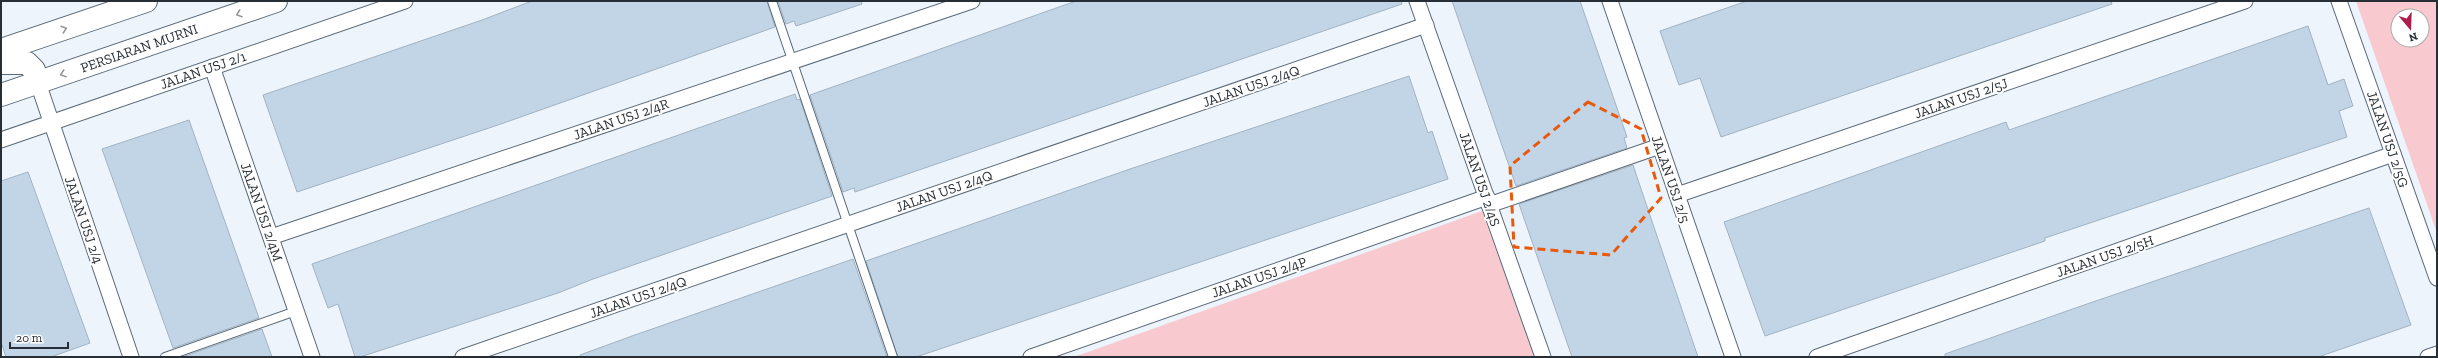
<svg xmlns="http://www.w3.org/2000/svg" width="2438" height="358" viewBox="0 0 2438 358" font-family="'Zilla Slab',serif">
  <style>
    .green { fill: #f9c9d0; fill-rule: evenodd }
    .building { fill: #c2d5e6; stroke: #a1b3c3 }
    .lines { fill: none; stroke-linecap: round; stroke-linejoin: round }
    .lane-casing { stroke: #5a6a79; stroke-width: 10 }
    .street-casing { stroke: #5a6a79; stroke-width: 17 }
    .secondary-casing { stroke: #5a6a79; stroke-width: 24 }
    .lane { stroke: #fff; stroke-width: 8 }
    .street { stroke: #fff; stroke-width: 15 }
    .secondary { stroke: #fff; stroke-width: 22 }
    .oneway { stroke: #93969a }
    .marked { fill: none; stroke: #e8590c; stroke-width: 3; stroke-dasharray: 8 5; stroke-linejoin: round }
    .labels { text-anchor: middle; stroke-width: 4; stroke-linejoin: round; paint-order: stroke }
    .street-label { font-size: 14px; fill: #272e35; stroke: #fff }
  </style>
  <rect width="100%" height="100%" fill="#edf4fb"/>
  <g class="green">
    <path d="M 2356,1 L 2437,1 L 2437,233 ZM 2398,16 L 2422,16 L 2422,40 L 2398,40 Z"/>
    <path d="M 1482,211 L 1535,357 L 1074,357 Z"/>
  </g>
  <g class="building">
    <path d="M 532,1 L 767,1 L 775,27 L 498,125 L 297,192 L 263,95 L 482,20 Z"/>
    <path d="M 778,1 L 861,1 L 862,4 L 796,26 L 794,21 L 786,24 Z"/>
    <path d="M 1076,1 L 1401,1 L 1402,4 L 855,192 L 854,188 L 843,192 L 810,95 Z"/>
    <path d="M 1452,1 L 1580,1 L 1627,137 L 1624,138 L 1627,148 L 1516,186 Z"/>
    <path d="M 1747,1 L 2111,1 L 2112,4 L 1721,137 L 1700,78 L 1679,85 L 1660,31 Z"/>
    <path d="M 2308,26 L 2328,85 L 2344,79 L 2353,106 L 2339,111 L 2347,137 L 2045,238 L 2045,241 L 1765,336 L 1724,222 L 2006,122 L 2009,130 Z"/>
    <path d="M 1409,76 L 1428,133 L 1432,131 L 1448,179 L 916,357 L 898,357 L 866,261 L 1130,169 Z"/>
    <path d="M 795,94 L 797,100 L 800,99 L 832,196 L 593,279 L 558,293 L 360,357 L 355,357 L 338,304 L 328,308 L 312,264 Z"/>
    <path d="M 189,120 L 259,318 L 173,348 L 102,149 Z"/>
    <path d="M 1633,165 L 1638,180 L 1698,357 L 1572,357 L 1519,204 Z"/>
    <path d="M 28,172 L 90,343 L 51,357 L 6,357 L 1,342 L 1,181 Z"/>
    <path d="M 2369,208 L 2411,325 L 2318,357 L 1945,357 L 1945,354 L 2084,305 Z"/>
    <path d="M 853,259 L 887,357 L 581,357 L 580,355 L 632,336 Z"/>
    <path d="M 262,329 L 272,357 L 182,357 Z"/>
  </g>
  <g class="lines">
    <defs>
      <g id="lane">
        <path d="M 772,1 L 893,357"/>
        <path d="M 165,357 L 296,311"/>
      </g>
      <g id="street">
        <path d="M 1417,1 L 1543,357"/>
        <path d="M 1610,1 L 1733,357"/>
        <path d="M 2339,1 L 2437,278"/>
        <path d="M 212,67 L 312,357"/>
        <path d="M 38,83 L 131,357"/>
        <path d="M 1,140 L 405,1"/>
        <path d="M 1677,195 L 2245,1"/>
        <path d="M 1489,205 L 1660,146"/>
        <path d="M 271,237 L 972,1"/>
        <path d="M 463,357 L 1426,25"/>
        <path d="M 1031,357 L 1487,197"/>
        <path d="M 1817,357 L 2393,154"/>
        <path d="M 2428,357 L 2437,354"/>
      </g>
      <g id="secondary">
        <path d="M 1,50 L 146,1"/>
        <path d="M 1,63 L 27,63 L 34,70 L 38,83"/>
        <path d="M 1,95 L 276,1"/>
      </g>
    </defs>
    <use href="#lane" class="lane-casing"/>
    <use href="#street" class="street-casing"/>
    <use href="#secondary" class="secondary-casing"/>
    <use href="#lane" class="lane"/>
    <use href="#street" class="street"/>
    <use href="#secondary" class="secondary"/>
  </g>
  <defs><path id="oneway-chevron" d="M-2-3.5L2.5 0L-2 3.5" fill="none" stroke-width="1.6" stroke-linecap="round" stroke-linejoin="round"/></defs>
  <g class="oneway">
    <use href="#oneway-chevron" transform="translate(239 14) rotate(161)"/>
    <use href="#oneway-chevron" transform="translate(64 29) rotate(-19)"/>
    <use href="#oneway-chevron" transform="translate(63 74) rotate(161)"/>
  </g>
  <path class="marked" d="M 1588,102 L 1641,129 L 1661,198 L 1611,255 L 1514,247 L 1510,166 Z"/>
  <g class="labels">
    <g class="street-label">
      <text transform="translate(139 48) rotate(-19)" y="5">PERSIARAN MURNI</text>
      <text transform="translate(203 70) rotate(-19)" y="5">JALAN USJ 2/1</text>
      <text transform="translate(1251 86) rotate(-19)" y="5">JALAN USJ 2/4Q</text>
      <text transform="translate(1961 98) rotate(-19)" y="5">JALAN USJ 2/5J</text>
      <text transform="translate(621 119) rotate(-19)" y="5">JALAN USJ 2/4R</text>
      <text transform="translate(2388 139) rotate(71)" y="5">JALAN USJ 2/5G</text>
      <text transform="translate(1480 179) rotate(71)" y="5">JALAN USJ 2/4S</text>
      <text transform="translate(1671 179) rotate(71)" y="5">JALAN USJ 2/5</text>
      <text transform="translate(944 191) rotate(-19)" y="5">JALAN USJ 2/4Q</text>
      <text transform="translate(262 212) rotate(71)" y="5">JALAN USJ 2/4M</text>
      <text transform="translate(84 220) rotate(71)" y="5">JALAN USJ 2/4</text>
      <text transform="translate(2105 256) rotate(-19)" y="5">JALAN USJ 2/5H</text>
      <text transform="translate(1259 277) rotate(-19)" y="5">JALAN USJ 2/4P</text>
      <text transform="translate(638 297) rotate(-19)" y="5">JALAN USJ 2/4Q</text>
    </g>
  </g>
  <rect width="2438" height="358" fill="none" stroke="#272e35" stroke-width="4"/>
  <g transform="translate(2410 28) rotate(161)"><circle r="19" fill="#ffffff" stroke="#a9abae"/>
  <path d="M0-3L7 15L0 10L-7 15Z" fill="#ae1c4b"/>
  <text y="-6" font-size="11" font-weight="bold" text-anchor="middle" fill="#272e35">N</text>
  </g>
  <path d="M10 342v6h58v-6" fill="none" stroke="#272e35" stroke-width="2"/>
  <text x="16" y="342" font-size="12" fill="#272e35" stroke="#ffffff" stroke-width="3" paint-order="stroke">20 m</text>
</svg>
